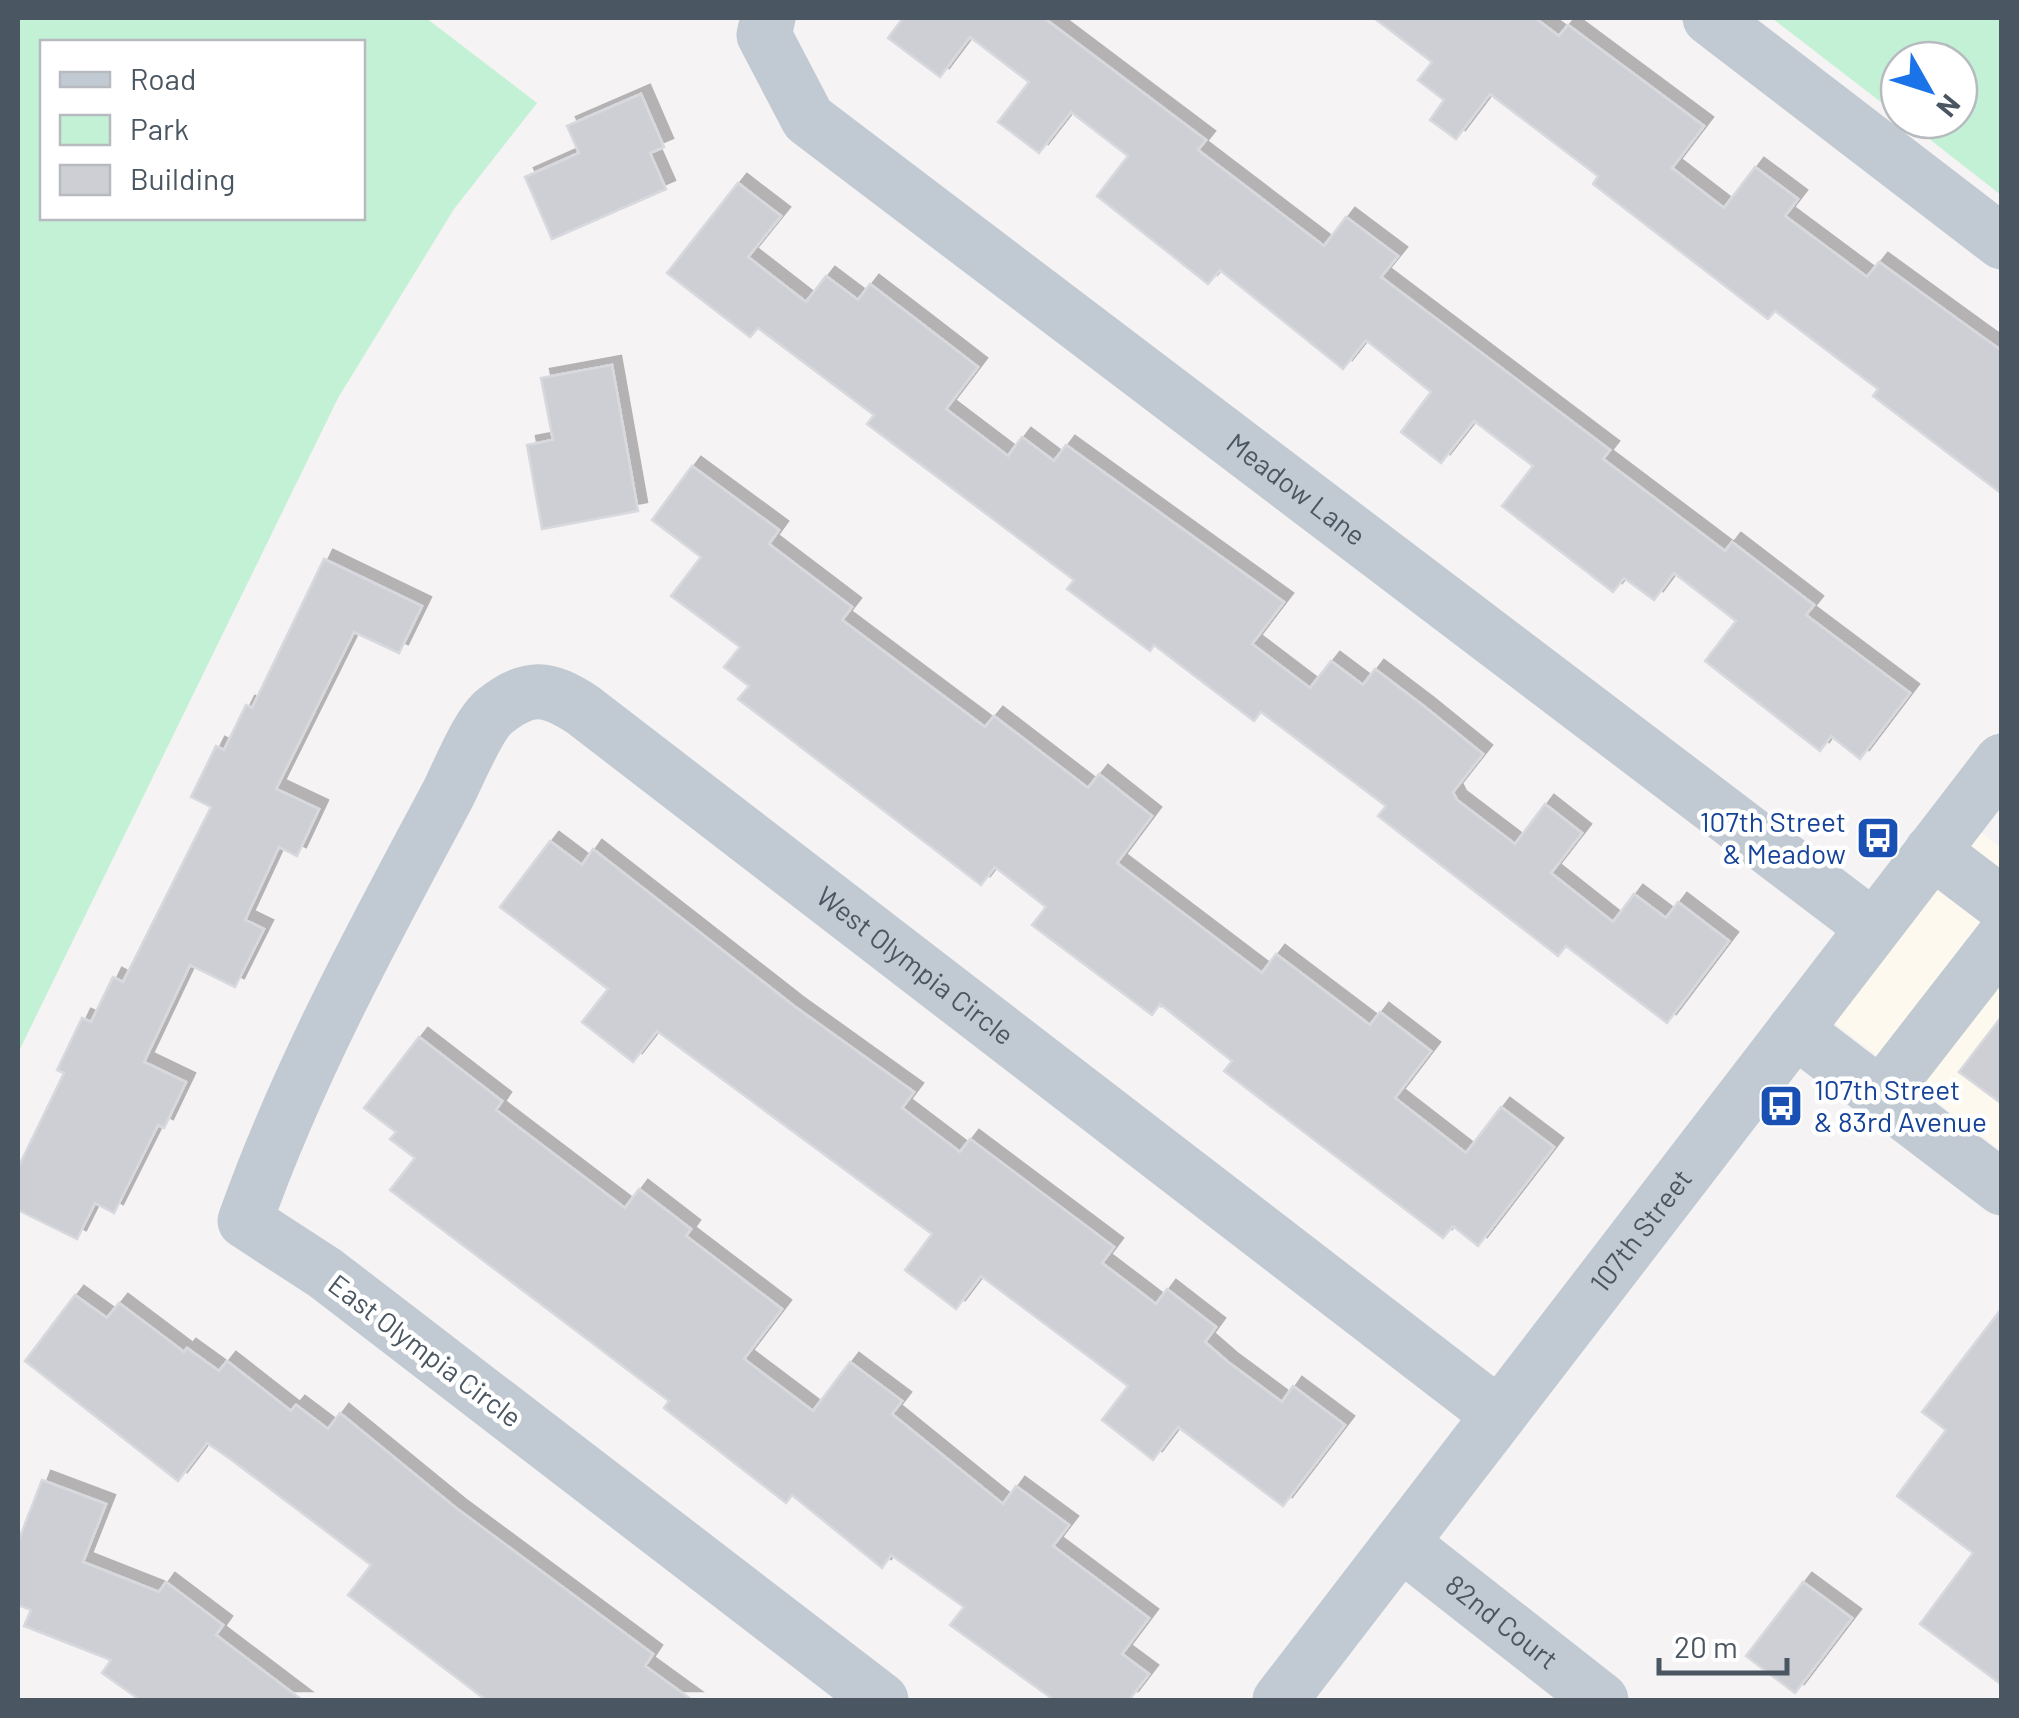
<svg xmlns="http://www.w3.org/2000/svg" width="2019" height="1718" viewBox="0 0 2019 1718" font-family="Barlow,sans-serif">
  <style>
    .commercial { fill: #fdf9ef }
    .green { fill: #c3f1d5; fill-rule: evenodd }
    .building { fill: #cdcfd5; stroke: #d7d9de; stroke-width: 2.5; filter: url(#shadow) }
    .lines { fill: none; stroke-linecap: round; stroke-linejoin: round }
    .minor { stroke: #c1cad2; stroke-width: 55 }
    .labels { text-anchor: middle; stroke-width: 9; stroke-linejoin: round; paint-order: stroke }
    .street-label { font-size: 28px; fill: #4a5661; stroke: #fff }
    .transit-label { font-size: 28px; fill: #164399; stroke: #fff; text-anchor: end }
  </style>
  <defs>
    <filter id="shadow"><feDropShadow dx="9" dy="-9" stdDeviation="0" flood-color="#0004"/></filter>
  </defs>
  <rect width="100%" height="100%" fill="#f5f3f3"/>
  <path class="commercial" d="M 1977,829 L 2001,848 L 2001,1151 L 1829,1019 Z"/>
  <g class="green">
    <path d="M 18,18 L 426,18 L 537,103 L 454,209 L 338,398 L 18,1053 ZM 42,42 L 362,42 L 362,218 L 42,218 Z"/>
    <path d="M 1772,18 L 2001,18 L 2001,195 L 1905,120 L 1959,120 L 1959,60 L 1899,60 L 1899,116 Z"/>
  </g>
  <g class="building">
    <path d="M 903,18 L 1044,18 L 1206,140 L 1198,150 L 1324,246 L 1346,217 L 1398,256 L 1381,277 L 1610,450 L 1603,459 L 1725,551 L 1732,542 L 1814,605 L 1806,615 L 1910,693 L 1860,759 L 1831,736 L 1820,751 L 1705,661 L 1736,621 L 1674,573 L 1654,600 L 1624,578 L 1613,592 L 1502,506 L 1533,466 L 1474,421 L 1441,463 L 1401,432 L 1431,392 L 1366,340 L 1343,369 L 1220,270 L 1208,284 L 1097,196 L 1128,156 L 1071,112 L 1039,153 L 998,122 L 1029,82 L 970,37 L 940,77 L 888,38 Z"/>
    <path d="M 1374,18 L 1535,18 L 1559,36 L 1568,25 L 1704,126 L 1672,168 L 1724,208 L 1755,167 L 1798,199 L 1785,216 L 1867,277 L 1879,262 L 1981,336 L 2002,351 L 2002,494 L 1873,396 L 1878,389 L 1775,311 L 1768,319 L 1593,184 L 1598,176 L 1490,94 L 1456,139 L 1430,120 L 1444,100 L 1418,80 L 1432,62 Z"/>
    <path d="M 641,94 L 664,147 L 650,153 L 666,189 L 552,239 L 525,177 L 579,153 L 567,126 Z"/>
    <path d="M 738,183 L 781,216 L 748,257 L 806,302 L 826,276 L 858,300 L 870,284 L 921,323 L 978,367 L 946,409 L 1008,456 L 1022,437 L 1054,461 L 1066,445 L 1284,602 L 1252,644 L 1310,688 L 1331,661 L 1363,685 L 1375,669 L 1425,707 L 1483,754 L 1453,792 L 1457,800 L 1515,844 L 1545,804 L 1582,833 L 1551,873 L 1613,922 L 1634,894 L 1666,918 L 1678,902 L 1729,941 L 1667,1023 L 1566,946 L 1558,956 L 1378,816 L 1386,806 L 1261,712 L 1254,721 L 1154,645 L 1150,651 L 1067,589 L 1074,580 L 867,424 L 874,415 L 758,328 L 750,337 L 667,273 Z"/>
    <path d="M 612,365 L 638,511 L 542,529 L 527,445 L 553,440 L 541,378 Z"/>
    <path d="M 692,466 L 779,530 L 769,544 L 852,607 L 842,620 L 985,727 L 994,716 L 1088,788 L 1099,774 L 1152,816 L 1117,863 L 1262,973 L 1276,954 L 1370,1025 L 1380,1012 L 1431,1051 L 1395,1098 L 1466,1153 L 1501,1107 L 1554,1147 L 1478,1246 L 1453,1226 L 1443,1238 L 1224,1071 L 1232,1061 L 1160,1004 L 1152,1015 L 1032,925 L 1046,907 L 995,867 L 981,885 L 738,699 L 749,686 L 724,667 L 740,647 L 671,596 L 701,557 L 652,520 Z"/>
    <path d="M 324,559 L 422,606 L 399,653 L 354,632 L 276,789 L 319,809 L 297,856 L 279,847 L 245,920 L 264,929 L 235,987 L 190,965 L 144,1062 L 186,1082 L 164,1128 L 158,1125 L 114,1213 L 95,1203 L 77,1239 L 18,1210 L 18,1168 L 64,1073 L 57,1070 L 82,1018 L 91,1022 L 113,977 L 123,982 L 211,807 L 191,797 L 216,746 L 224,750 L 246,705 L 252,708 Z"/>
    <path d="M 550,841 L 582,865 L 593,849 L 794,1006 L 914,1092 L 902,1108 L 960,1152 L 970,1139 L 1114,1247 L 1102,1263 L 1156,1304 L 1167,1289 L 1216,1327 L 1205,1342 L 1228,1362 L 1282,1402 L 1293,1386 L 1345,1425 L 1283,1506 L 1178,1427 L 1153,1460 L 1102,1420 L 1128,1386 L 981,1276 L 956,1309 L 905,1270 L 932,1234 L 657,1031 L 633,1062 L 582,1022 L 608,989 L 500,907 Z"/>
    <path d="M 2002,1016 L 2002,1104 L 1959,1072 Z"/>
    <path d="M 419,1037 L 502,1101 L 496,1110 L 625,1208 L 639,1189 L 691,1229 L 686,1236 L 782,1309 L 744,1359 L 813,1411 L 850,1362 L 902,1401 L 892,1414 L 1003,1504 L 1016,1486 L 1069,1525 L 1053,1546 L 1149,1618 L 1122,1654 L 1149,1674 L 1129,1700 L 1054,1700 L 950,1625 L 964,1607 L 891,1555 L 882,1568 L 792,1495 L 786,1503 L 664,1408 L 669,1401 L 390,1190 L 415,1158 L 390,1139 L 396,1132 L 364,1108 Z"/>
    <path d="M 75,1295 L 107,1318 L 119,1303 L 184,1352 L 187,1348 L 219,1371 L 227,1361 L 291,1411 L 296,1405 L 328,1429 L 340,1413 L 456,1508 L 653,1654 L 645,1666 L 692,1700 L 486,1700 L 348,1595 L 371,1565 L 229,1458 L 207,1443 L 178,1481 L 25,1361 Z"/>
    <path d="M 2002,1308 L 2002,1685 L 1920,1624 L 1973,1553 L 1897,1496 L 1946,1430 L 1922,1412 Z"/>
    <path d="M 42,1480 L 106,1504 L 83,1562 L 159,1592 L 166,1582 L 223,1625 L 216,1635 L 302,1700 L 140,1700 L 102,1673 L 111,1660 L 24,1626 L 31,1610 L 18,1605 L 18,1542 Z"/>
    <path d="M 1803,1582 L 1852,1618 L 1795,1693 L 1746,1656 Z"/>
  </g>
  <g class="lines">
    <g class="minor">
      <path id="s1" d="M 768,18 L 764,35 L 808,119 L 1873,927"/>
      <path d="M 1710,18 L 2002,242"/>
      <path d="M 1932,851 L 2002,904"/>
      <path d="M 1795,1030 L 2002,1188"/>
      <path d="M 1880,1096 L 2002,939"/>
      <path id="s2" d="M 1401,1543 L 1601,1700"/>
      <path id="s3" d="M 881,1700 L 325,1273 L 245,1221 C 297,1074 373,934 447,796 C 458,775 478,724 495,711 C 529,684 548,687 583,710 L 1499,1415"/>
      <path id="s4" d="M 1280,1700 L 2002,761"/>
    </g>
  </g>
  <defs>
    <symbol id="bus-square" viewBox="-11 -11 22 22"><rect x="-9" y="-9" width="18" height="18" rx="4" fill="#1a4fb4" stroke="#fff"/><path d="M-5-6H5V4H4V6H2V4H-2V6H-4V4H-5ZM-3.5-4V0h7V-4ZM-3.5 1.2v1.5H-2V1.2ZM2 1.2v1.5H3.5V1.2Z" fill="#fff"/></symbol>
  </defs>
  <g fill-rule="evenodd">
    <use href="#bus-square" x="1853" y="813" width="50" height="50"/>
    <use href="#bus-square" x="1756" y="1081" width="50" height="50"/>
  </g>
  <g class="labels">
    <g class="street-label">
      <text dy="10" stroke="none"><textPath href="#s1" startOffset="725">Meadow Lane</textPath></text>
      <text dy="10" stroke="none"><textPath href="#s3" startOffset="1882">West Olympia Circle</textPath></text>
      <text dy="10" stroke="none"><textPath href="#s4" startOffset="592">107th Street</textPath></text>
      <text transform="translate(425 1351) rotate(37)" y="10">East Olympia Circle</text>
      <text dy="10" stroke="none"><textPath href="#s2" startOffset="128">82nd Court</textPath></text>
    </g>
    <g class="transit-label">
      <text x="1846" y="832">107th Street<tspan x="1846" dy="32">&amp; Meadow</tspan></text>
      <text x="1814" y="1100" text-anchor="start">107th Street<tspan x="1814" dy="32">&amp; 83rd Avenue</tspan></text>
    </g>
  </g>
  <rect width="2019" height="1718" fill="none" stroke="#4a5661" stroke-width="40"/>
  <rect x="40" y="40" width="325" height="180" fill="#ffffff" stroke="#b7bbc0" stroke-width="2.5"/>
  <rect x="60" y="72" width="50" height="15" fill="#c1cad2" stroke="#b7bbc0" stroke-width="2.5"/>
  <text x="130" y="90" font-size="30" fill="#4a5661">Road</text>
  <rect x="60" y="115" width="50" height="30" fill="#c3f1d5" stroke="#b7bbc0" stroke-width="2.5"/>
  <text x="130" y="140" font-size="30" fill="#4a5661">Park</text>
  <rect x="60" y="165" width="50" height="30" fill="#cdcfd5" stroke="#b7bbc0" stroke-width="2.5"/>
  <text x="130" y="190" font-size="30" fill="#4a5661">Building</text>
  <g transform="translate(1929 90) rotate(129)"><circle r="48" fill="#ffffff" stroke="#b7bbc0" stroke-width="2.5"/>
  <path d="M0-8L18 38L0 25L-18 38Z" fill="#1a73e8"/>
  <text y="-15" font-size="28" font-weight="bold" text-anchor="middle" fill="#4a5661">N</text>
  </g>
  <path d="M1659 1658v15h128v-15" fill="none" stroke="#4a5661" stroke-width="5"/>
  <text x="1674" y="1658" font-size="30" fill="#4a5661" stroke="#ffffff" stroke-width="8" paint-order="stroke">20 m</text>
</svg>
